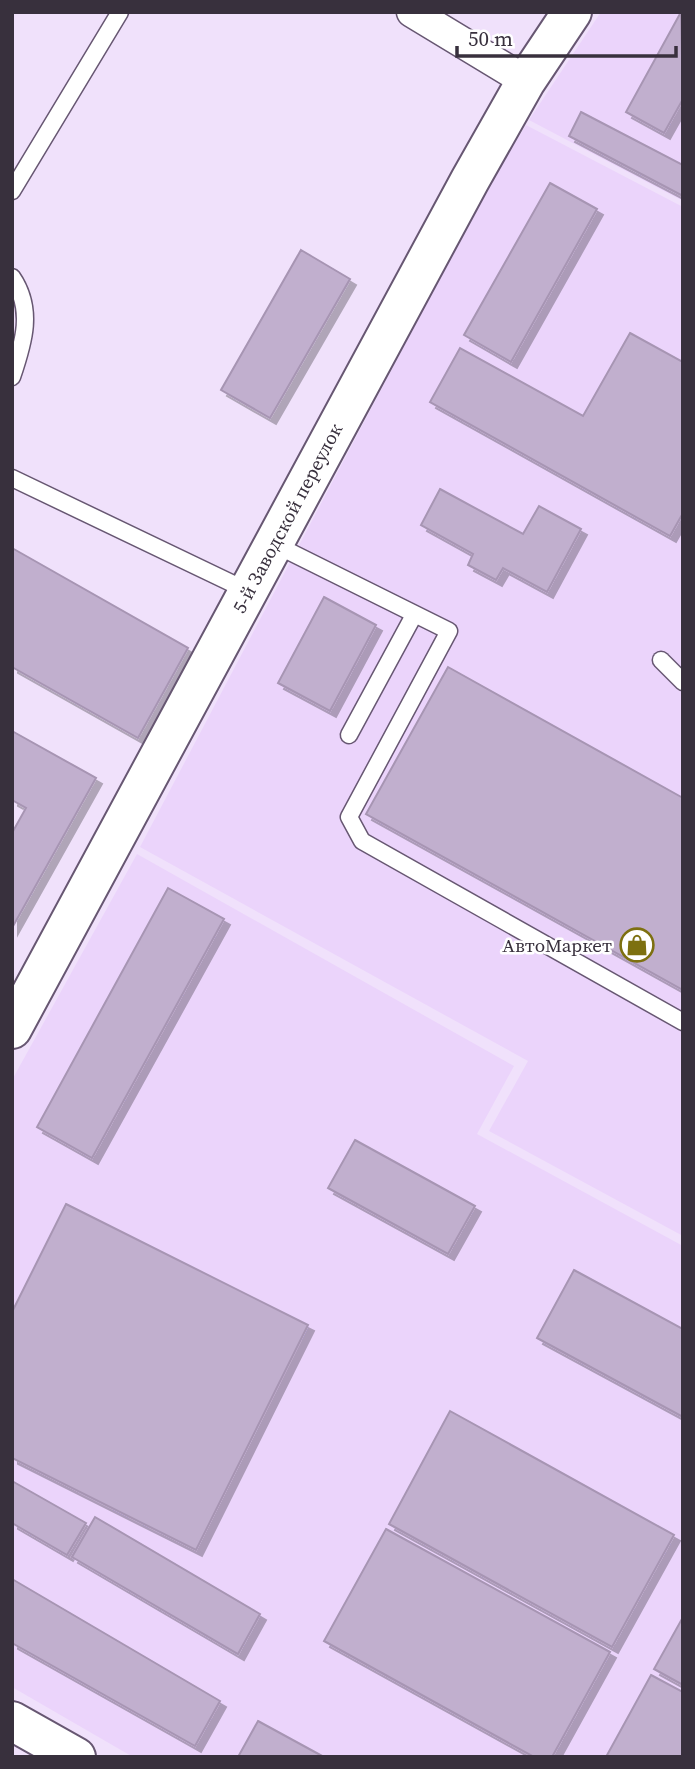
<svg xmlns="http://www.w3.org/2000/svg" width="695" height="1769" viewBox="0 0 695 1769" font-family="'Source Serif 4',serif">
  <style>
    .built { fill: #ebd4fb }
    .building { fill: #c1afce; stroke: #a795b3; stroke-width: 2; filter: url(#shadow) }
    .lines { fill: none; stroke-linecap: round; stroke-linejoin: round }
    .service-casing { stroke: #675772; stroke-width: 19 }
    .minor-casing { stroke: #675772; stroke-width: 33 }
    .tertiary-casing { stroke: #675772; stroke-width: 42 }
    .secondary-casing { stroke: #675772; stroke-width: 42 }
    .service { stroke: #fff; stroke-width: 16 }
    .minor { stroke: #fff; stroke-width: 30 }
    .tertiary { stroke: #fff; stroke-width: 38 }
    .secondary { stroke: #fff; stroke-width: 38 }
    .labels { text-anchor: middle; stroke-width: 5; stroke-linejoin: round; paint-order: stroke }
    .street-label { font-size: 19px; fill: #38303d; stroke: #fff }
    .poi-label { font-size: 19px; fill: #38303d; stroke: #fff; text-anchor: end }
  </style>
  <defs>
    <filter id="shadow"><feDropShadow dx="6" dy="6" stdDeviation="0" flood-color="#0004"/></filter>
  </defs>
  <rect width="100%" height="100%" fill="#f0e1fb"/>
  <g class="built">
    <path d="M 601,12 L 683,12 L 683,201 L 529,120 Z"/>
    <path d="M 526,125 L 683,207 L 683,1236 L 489,1131 L 528,1061 L 140,847 L 490,183 Z"/>
    <path d="M 137,854 L 514,1066 L 477,1134 L 683,1246 L 683,1757 L 133,1757 L 12,1687 L 12,1080 Z"/>
  </g>
  <g class="building">
    <path d="M 681,12 L 683,99 L 664,133 L 626,112 Z"/>
    <path d="M 581,112 L 683,165 L 683,196 L 569,136 Z"/>
    <path d="M 550,183 L 597,209 L 511,362 L 464,335 Z"/>
    <path d="M 301,250 L 350,279 L 270,418 L 221,390 Z"/>
    <path d="M 630,333 L 683,362 L 683,513 L 670,536 L 430,402 L 460,348 L 583,416 Z"/>
    <path d="M 440,489 L 523,534 L 539,506 L 581,529 L 547,592 L 503,568 L 496,580 L 468,565 L 473,554 L 421,525 Z"/>
    <path d="M 12,548 L 188,648 L 138,738 L 12,667 Z"/>
    <path d="M 324,597 L 376,625 L 330,711 L 278,683 Z"/>
    <path d="M 448,667 L 683,798 L 683,990 L 366,814 Z"/>
    <path d="M 12,731 L 96,778 L 12,928 L 12,833 L 26,808 L 12,800 Z"/>
    <path d="M 168,888 L 224,919 L 92,1158 L 37,1127 Z"/>
    <path d="M 355,1140 L 475,1206 L 448,1254 L 328,1188 Z"/>
    <path d="M 66,1204 L 308,1325 L 196,1550 L 12,1458 L 12,1312 Z"/>
    <path d="M 574,1270 L 683,1329 L 683,1417 L 537,1338 Z"/>
    <path d="M 450,1411 L 674,1535 L 612,1647 L 389,1524 Z"/>
    <path d="M 12,1481 L 86,1523 L 67,1555 L 12,1523 Z"/>
    <path d="M 95,1517 L 260,1614 L 238,1654 L 72,1557 Z"/>
    <path d="M 386,1529 L 610,1652 L 552,1757 L 534,1757 L 324,1641 Z"/>
    <path d="M 12,1579 L 220,1701 L 195,1746 L 12,1643 Z"/>
    <path d="M 683,1617 L 683,1685 L 654,1669 Z"/>
    <path d="M 651,1675 L 683,1692 L 683,1757 L 606,1757 Z"/>
    <path d="M 258,1721 L 324,1757 L 238,1757 Z"/>
  </g>
  <g class="lines">
    <defs>
      <g id="service">
        <path d="M 12,191 L 120,12"/>
        <path d="M 12,277 C 34,309 24,342 12,377"/>
        <path d="M 12,478 L 248,591"/>
        <path d="M 274,544 L 449,631 L 349,817 L 362,841 L 683,1022"/>
        <path d="M 661,660 L 683,682"/>
        <path d="M 349,735 L 414,615"/>
      </g>
      <path id="minor" d="M 412,12 L 526,81"/>
      <path id="tertiary" d="M 12,1029 L 470,180 L 526,81 L 572,12"/>
      <path id="secondary" d="M 12,1721 L 76,1757"/>
    </defs>
    <use href="#service" class="service-casing"/>
    <use href="#minor" class="minor-casing"/>
    <use href="#tertiary" class="tertiary-casing"/>
    <use href="#secondary" class="secondary-casing"/>
    <use href="#service" class="service"/>
    <use href="#minor" class="minor"/>
    <use href="#tertiary" class="tertiary"/>
    <use href="#secondary" class="secondary"/>
  </g>
  <defs>
    <symbol id="shop-ring" viewBox="-11 -11 22 22"><circle r="9.5" fill="#fff" stroke="#7d7010" stroke-width="1.5"/><path d="M-5-2.5h2.3a2.7 3.5 0 0 1 5.4 0H5L5.5 6h-11ZM-1.5-2.5h3a1.5 2.3 0 0 0-3 0Z" fill="#7d7010"/></symbol>
  </defs>
  <g fill-rule="evenodd">
    <use href="#shop-ring" x="618" y="926" width="38" height="38"/>
  </g>
  <g class="labels">
    <g class="street-label">
      <text transform="translate(287 518) rotate(-62)" y="7">5-й Заводской переулок</text>
    </g>
    <g class="poi-label">
      <text x="612" y="952">АвтоМаркет</text>
    </g>
  </g>
  <rect width="695" height="1769" fill="none" stroke="#38303d" stroke-width="28"/>
  <path d="M457 46v10h219v-10" fill="none" stroke="#38303d" stroke-width="3.5"/>
  <text x="468" y="46" font-size="21" fill="#38303d" stroke="#ffffff" stroke-width="5" paint-order="stroke">50 m</text>
</svg>
